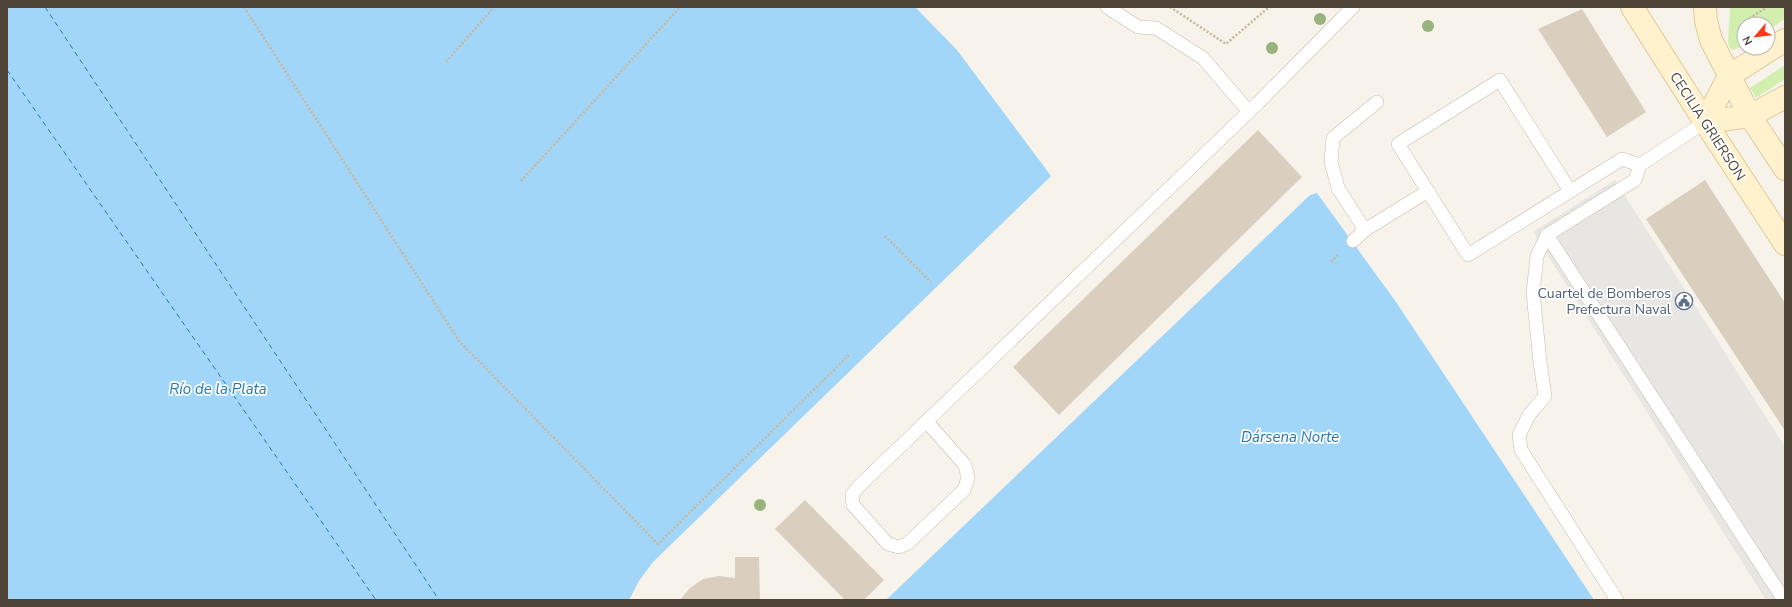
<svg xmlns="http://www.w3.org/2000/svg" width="1792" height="607" viewBox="0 0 1792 607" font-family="'Nunito Sans',sans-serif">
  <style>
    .green { fill: #d3efb0 }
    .parking { fill: #e8e6e2 }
    .water { fill: #a2d6f8 }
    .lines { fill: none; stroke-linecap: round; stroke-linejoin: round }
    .ferry { stroke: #2178b4; stroke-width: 1; stroke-dasharray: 5 4; stroke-linecap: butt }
    .building { fill: #dacfbf }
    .lane-casing { stroke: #c4bbac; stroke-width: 14 }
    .secondary-casing { stroke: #decb98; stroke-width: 24 }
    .path { stroke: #c7b79c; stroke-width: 2.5; stroke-dasharray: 2 2; stroke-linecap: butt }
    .lane { stroke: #fff; stroke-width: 13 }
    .secondary { stroke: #fff2cd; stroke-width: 22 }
    .tree { fill: #96b47c }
    .labels { text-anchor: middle; stroke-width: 3.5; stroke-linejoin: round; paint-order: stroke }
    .street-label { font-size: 14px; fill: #4d4437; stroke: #fff }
    .service-label { font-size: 14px; fill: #4e5e75; stroke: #fff; text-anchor: end }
    .water-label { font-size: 15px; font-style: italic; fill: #2178b4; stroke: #fff }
  </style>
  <rect width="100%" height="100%" fill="#f7f3eb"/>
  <g class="green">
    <path d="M 1730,7 L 1785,7 L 1785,19 L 1768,30 L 1768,24 L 1744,24 L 1744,46 L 1733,50 L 1730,48 L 1728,43 Z"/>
    <path d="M 1785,65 L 1785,79 L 1756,98 L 1750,88 Z"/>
  </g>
  <path class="parking" d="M 1615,180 L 1785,447 L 1785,600 L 1766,600 L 1533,232 Z"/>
  <g class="water">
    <path d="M 7,7 L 915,7 L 957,50 L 1051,176 L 653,562 L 639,581 L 629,600 L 7,600 Z"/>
    <path d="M 1317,193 L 1396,302 L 1594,600 L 886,600 L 1310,195 Z"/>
  </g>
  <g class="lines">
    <g class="ferry">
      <path d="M 45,7 L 439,600"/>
      <path d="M 7,70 L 376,600"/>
    </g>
  </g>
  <g class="building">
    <path d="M 1582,9 L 1646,112 L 1607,137 L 1538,29 Z"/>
    <path d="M 1258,130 L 1302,177 L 1059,415 L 1013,367 Z"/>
    <path d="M 1705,180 L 1785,303 L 1785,431 L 1646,219 Z"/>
    <path d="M 805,500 L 884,580 L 864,600 L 845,600 L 775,529 Z"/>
    <path d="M 735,557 L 759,557 L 760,600 L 680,600 L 690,588 L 703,579 L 719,576 L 735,578 Z"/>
  </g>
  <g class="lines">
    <defs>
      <g id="lane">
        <path d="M 1107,7 L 1138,27 L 1156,28 L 1203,58 L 1249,112"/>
        <path d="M 1705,122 L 1640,165 L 1635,180 L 1547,235 L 1784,600"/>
        <path d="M 1570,191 L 1500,80 L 1398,144 L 1468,255 L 1622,159 L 1640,165"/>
        <path d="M 1365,230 L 1338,188 L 1331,162 L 1333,138 L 1377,102"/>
        <path d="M 1547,235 L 1537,256 L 1533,293 L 1540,362 L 1545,396 L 1529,415 L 1519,435 L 1521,450 L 1617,600"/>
        <path d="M 1353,241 L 1365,230 L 1428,191"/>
        <path d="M 927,422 L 965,465 L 968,478 L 964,490 L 907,544 L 899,547 L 888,544 L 853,505 L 852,495 L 858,487 L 1258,103 L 1353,7"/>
      </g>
      <g id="secondary">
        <path d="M 1632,7 L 1705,122 L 1785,244"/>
        <path d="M 1705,7 L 1706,21 L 1711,40 L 1750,116 L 1785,169"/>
        <path d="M 1705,122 L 1729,76 L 1785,40"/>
        <path d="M 1705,122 L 1750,116 L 1785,97"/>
      </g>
    </defs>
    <use href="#lane" class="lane-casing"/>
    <use href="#secondary" class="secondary-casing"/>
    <g class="path">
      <path d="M 244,7 L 459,341 L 658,544 L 850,354"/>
      <path d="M 1170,7 L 1226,44 L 1269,7"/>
      <path d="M 1750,24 L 1747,20 L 1767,7"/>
      <path d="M 446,62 L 494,7"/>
      <path d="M 521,181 L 680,7"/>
      <path d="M 885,236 L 931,282"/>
      <path d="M 1331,262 L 1339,254"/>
    </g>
    <use href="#lane" class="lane"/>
    <use href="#secondary" class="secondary"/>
  </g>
  <g class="tree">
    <circle cx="1320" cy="19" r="6"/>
    <circle cx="1428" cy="26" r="6"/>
    <circle cx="1272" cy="48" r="6"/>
    <circle cx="760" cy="505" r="6"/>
  </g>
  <defs>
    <symbol id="civic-ring" viewBox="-11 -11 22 22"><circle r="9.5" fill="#fff" stroke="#5c6f8a" stroke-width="1.5"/><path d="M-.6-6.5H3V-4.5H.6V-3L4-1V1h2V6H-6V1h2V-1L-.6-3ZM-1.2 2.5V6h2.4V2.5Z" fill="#5c6f8a"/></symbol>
  </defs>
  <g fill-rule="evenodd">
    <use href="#civic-ring" x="1674" y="291" width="20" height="20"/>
  </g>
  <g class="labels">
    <g class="street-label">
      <text transform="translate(1708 126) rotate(57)" y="5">CECILIA GRIERSON</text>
    </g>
    <g class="service-label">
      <text x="1671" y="298">Cuartel de Bomberos<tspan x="1671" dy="16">Prefectura Naval</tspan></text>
    </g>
    <g class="water-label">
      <text x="218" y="394">Río de la Plata</text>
      <text x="1290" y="442">Dársena Norte</text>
    </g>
  </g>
  <rect width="1792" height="607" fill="none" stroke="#4d4437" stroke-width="16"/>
  <g transform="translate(1756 36) rotate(242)"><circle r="19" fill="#ffffff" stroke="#b8b4af"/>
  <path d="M0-3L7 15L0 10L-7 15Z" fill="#ff391a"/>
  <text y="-6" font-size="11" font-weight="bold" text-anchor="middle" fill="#4d4437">N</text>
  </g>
</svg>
